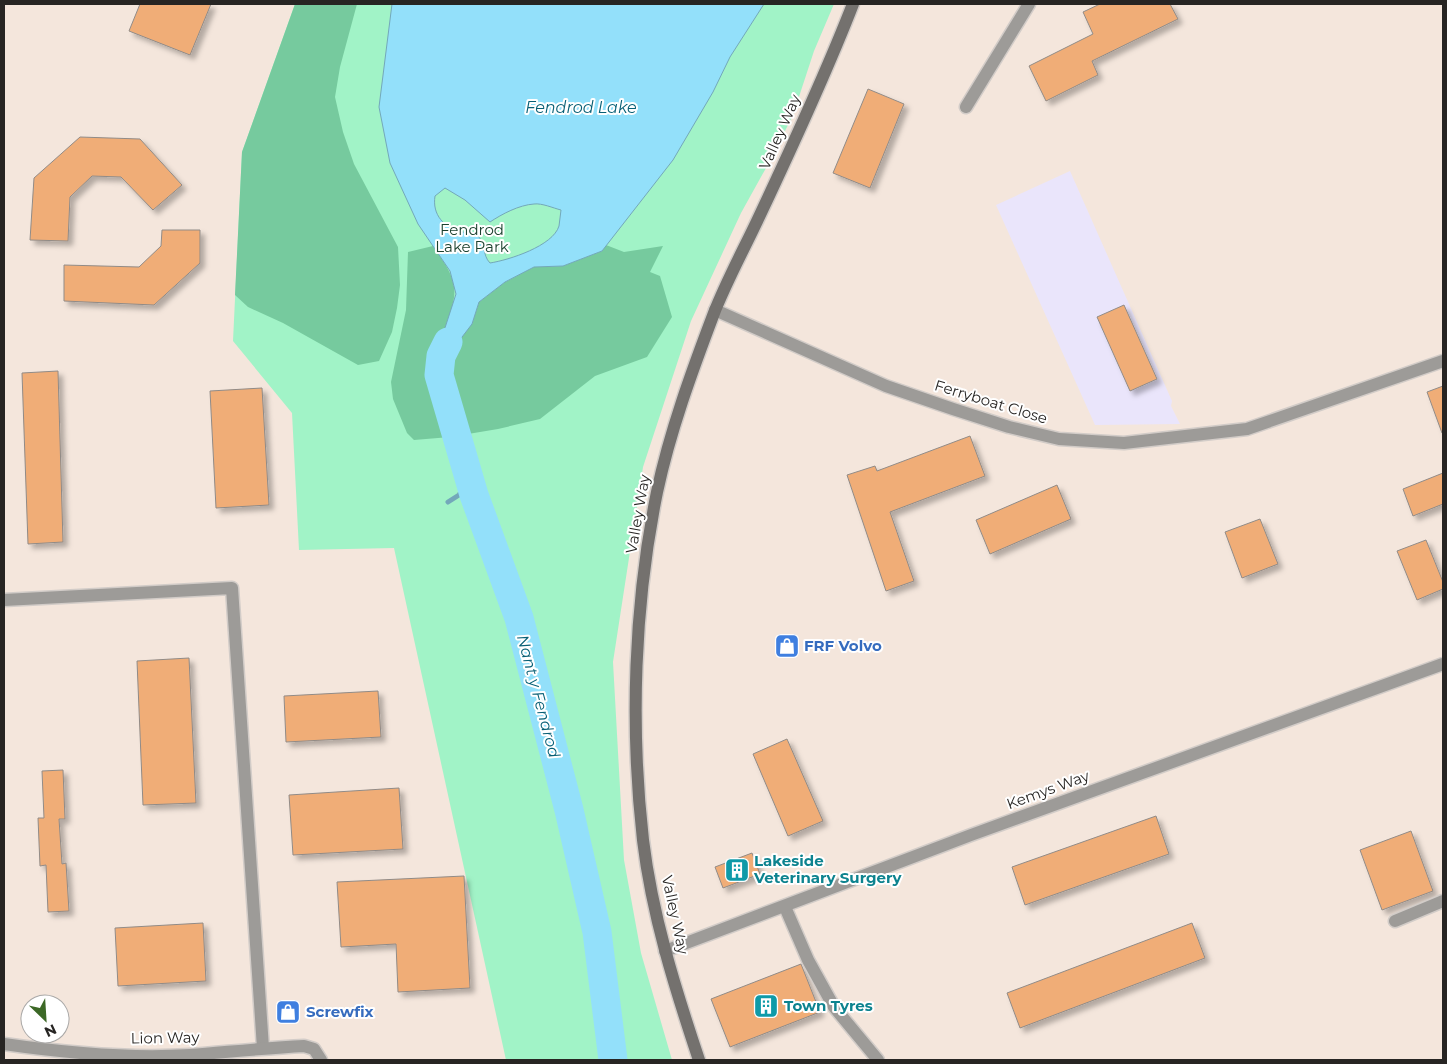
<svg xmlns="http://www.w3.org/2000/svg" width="1447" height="1064" viewBox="0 0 1447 1064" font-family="Montserrat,sans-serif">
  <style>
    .built { fill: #f4e6dc; fill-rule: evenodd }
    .industrial { fill: #eae5fb }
    .green { fill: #a1f3c7 }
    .forest { fill: #76ca9e }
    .water { fill: #93e0fa; stroke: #73a8ba; fill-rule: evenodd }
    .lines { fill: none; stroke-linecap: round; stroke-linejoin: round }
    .stream { stroke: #73a8ba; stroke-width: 5 }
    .river { stroke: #93e0fa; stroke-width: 29 }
    .building { fill: #f0ad77; stroke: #918b87; filter: url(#shadow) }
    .street-casing { stroke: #d2ccc8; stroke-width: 15 }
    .secondary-casing { stroke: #d2ccc8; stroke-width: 15 }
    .street { stroke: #9d9b98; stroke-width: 12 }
    .secondary { stroke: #74716e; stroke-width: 12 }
    .labels { text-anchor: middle; stroke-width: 4; stroke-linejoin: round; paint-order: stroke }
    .street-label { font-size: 15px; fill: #272523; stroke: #fff }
    .park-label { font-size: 15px; fill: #1c412f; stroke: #fff }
    .shop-label { font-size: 15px; font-weight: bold; fill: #366cbe; stroke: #fff; text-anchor: start }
    .culture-label { font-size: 15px; font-weight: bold; fill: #0d838f; stroke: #fff; text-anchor: start }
    .water-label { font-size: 16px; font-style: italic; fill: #075f75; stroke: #fff }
  </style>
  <defs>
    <filter id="shadow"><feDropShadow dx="4.5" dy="4.5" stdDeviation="2.5" flood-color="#0004"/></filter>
  </defs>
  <rect width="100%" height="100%" fill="#f8f1ec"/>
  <path class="built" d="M 4,4 L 1443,4 L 1443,1060 L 4,1060 ZM 30,1004 L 60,1004 L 60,1034 L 30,1034 Z"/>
  <path class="industrial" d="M 1070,171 L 1172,401 L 1171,406 L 1180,424 L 1095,425 L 996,205 Z"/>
  <path class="green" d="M 295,4 L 834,4 L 814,51 L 793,115 L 771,159 L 741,213 L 691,321 L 643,467 L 613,662 L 624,860 L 641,953 L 672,1060 L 506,1060 L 394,548 L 299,550 L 292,413 L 233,341 L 242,152 Z"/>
  <g class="forest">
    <path d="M 295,4 L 357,4 L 340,67 L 335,97 L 343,132 L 354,164 L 398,247 L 400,285 L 397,308 L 392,332 L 379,361 L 358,365 L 283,323 L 248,307 L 235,295 L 242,152 Z"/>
    <path d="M 606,245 L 624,252 L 663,246 L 650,272 L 660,276 L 672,317 L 647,357 L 595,376 L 540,419 L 498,429 L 450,437 L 414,440 L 407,433 L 393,399 L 391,382 L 406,310 L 408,252 L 433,246 C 462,287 458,291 442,337 L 472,324 L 479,302 L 505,282 L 534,267 L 563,266 L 602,251 Z"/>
  </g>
  <path class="water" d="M 392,4 L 764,4 L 730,57 L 713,92 L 673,160 L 602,251 L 563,266 L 534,267 L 505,282 L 479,302 L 472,324 L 459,341 L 448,342 L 442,337 L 456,294 L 450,271 L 418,224 L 390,163 L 379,107 ZM 445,188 L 465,200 L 490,222 C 502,214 519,205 534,204 C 542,203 553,208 561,210 C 560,215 560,221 559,226 C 553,246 509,260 490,263 C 482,255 486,243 477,235 C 474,232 468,233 463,232 C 444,228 432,215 435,196 Z"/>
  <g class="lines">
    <path class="stream" d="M 448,502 L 459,495 L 469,479"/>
    <path class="river" d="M 448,342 L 441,356 L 439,375 L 474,495 L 519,618 L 569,810 L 597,932 L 613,1060"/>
  </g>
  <g class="building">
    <path d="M 140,4 L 211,4 L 190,55 L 129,31 Z"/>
    <path d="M 1100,4 L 1170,4 L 1178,19 L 1092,61 L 1098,75 L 1046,101 L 1029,66 L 1093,34 L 1083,12 Z"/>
    <path d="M 868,89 L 904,104 L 870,188 L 833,173 Z"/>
    <path d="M 80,137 L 140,139 L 182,185 L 153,210 L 121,177 L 92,176 L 70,197 L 68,241 L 30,240 L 34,178 Z"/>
    <path d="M 162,230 L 200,230 L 200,263 L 154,305 L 64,301 L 64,265 L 139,267 L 161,246 Z"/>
    <path d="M 1124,305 L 1157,379 L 1130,391 L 1097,317 Z"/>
    <path d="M 58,371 L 63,542 L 28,544 L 22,373 Z"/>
    <path d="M 1443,386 L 1443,433 L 1442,433 L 1427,392 Z"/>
    <path d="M 262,388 L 269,505 L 216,508 L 210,391 Z"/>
    <path d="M 970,436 L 985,476 L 890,512 L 914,581 L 886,591 L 847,475 L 875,466 L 877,471 Z"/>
    <path d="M 1443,473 L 1443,504 L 1413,516 L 1403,489 Z"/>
    <path d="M 1057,485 L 1071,519 L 990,554 L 976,520 Z"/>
    <path d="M 1260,519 L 1278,564 L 1242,578 L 1225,532 Z"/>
    <path d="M 1426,540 L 1443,582 L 1443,589 L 1417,600 L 1397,551 Z"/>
    <path d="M 189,658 L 196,803 L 143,805 L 137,661 Z"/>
    <path d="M 378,691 L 381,737 L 286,742 L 284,696 Z"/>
    <path d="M 787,739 L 823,821 L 788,836 L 753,754 Z"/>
    <path d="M 63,770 L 65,819 L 59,819 L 62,864 L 66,863 L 69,911 L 48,912 L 46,865 L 40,866 L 38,818 L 44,818 L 42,771 Z"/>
    <path d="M 399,788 L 403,849 L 293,855 L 289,795 Z"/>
    <path d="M 1156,816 L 1169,854 L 1025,905 L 1012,867 Z"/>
    <path d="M 1411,831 L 1433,891 L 1382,910 L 1360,850 Z"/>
    <path d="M 752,853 L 760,874 L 723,888 L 715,867 Z"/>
    <path d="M 464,876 L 470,988 L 398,992 L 396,944 L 341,947 L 337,882 Z"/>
    <path d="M 203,923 L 206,981 L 118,986 L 115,928 Z"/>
    <path d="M 1192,923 L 1205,958 L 1020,1028 L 1007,993 Z"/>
    <path d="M 801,964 L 820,1012 L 730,1047 L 711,999 Z"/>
  </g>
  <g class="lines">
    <defs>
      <g id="street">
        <path d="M 966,107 L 1029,4"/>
        <path d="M 715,310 L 886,386 L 953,409 L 1009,427 L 1059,439 L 1124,443 L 1247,429 L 1443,361"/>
        <path d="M 4,600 L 232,588 L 263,1048"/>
        <path d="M 785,907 L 808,960 L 834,1007 L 878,1060"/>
        <path d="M 1395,921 L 1443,901"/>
        <path d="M 665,951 L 971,835 L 1443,664"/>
        <path d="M 4,1044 C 66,1053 128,1059 190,1055 C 228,1052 266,1048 304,1046 L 314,1049 L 321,1060"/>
      </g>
      <path id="secondary" d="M 699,1060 C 675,988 652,915 643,840 C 630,726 634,605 657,492 C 670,431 692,371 714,313 C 727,280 744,249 759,217 C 792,147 825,76 853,4"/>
    </defs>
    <use href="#street" class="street-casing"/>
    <use href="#secondary" class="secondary-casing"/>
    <use href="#street" class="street"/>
    <use href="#secondary" class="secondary"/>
  </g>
  <defs>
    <symbol id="shop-square" viewBox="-11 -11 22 22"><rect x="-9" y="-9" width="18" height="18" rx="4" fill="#3f7fe0" stroke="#fff"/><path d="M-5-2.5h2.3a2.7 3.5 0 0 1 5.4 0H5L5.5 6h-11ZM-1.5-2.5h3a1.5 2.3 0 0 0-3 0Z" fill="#fff"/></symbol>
    <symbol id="building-square" viewBox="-11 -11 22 22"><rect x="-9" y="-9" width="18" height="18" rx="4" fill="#0f9aa8" stroke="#fff"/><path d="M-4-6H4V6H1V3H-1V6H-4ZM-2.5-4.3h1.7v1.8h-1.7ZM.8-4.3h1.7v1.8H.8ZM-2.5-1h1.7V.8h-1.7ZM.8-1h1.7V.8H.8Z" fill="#fff"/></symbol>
  </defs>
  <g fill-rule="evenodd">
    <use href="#shop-square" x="773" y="632" width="28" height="28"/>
    <use href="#building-square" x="723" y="856" width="28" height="28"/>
    <use href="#building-square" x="752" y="992" width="28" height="28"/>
    <use href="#shop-square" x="274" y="998" width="28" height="28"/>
  </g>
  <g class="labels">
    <g class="street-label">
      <text transform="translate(780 132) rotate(-66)" y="5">Valley Way</text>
      <text transform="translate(991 402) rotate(17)" y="5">Ferryboat Close</text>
      <text transform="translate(638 514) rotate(-80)" y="5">Valley Way</text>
      <text transform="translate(1048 790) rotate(-20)" y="5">Kemys Way</text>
      <text transform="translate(675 915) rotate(78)" y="5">Valley Way</text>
      <text transform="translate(165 1038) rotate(-1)" y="5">Lion Way</text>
    </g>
    <g class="park-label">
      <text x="472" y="235">Fendrod<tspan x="472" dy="17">Lake Park</tspan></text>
    </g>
    <g class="shop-label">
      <text x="804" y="651">FRF Volvo</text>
      <text x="306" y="1017">Screwfix</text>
    </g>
    <g class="culture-label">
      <text x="754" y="866">Lakeside<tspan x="754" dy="17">Veterinary Surgery</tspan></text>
      <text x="784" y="1011">Town Tyres</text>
    </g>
    <g class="water-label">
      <text x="581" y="113">Fendrod Lake</text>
      <text transform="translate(539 696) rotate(75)" y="6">Nant y Fendrod</text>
    </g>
  </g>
  <rect width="1447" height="1064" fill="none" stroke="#272523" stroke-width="10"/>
  <g transform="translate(45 1019) rotate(155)"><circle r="24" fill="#ffffff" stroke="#a9a8a7"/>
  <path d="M0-4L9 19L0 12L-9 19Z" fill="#3c6826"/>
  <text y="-8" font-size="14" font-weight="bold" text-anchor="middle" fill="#272523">N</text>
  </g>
</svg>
